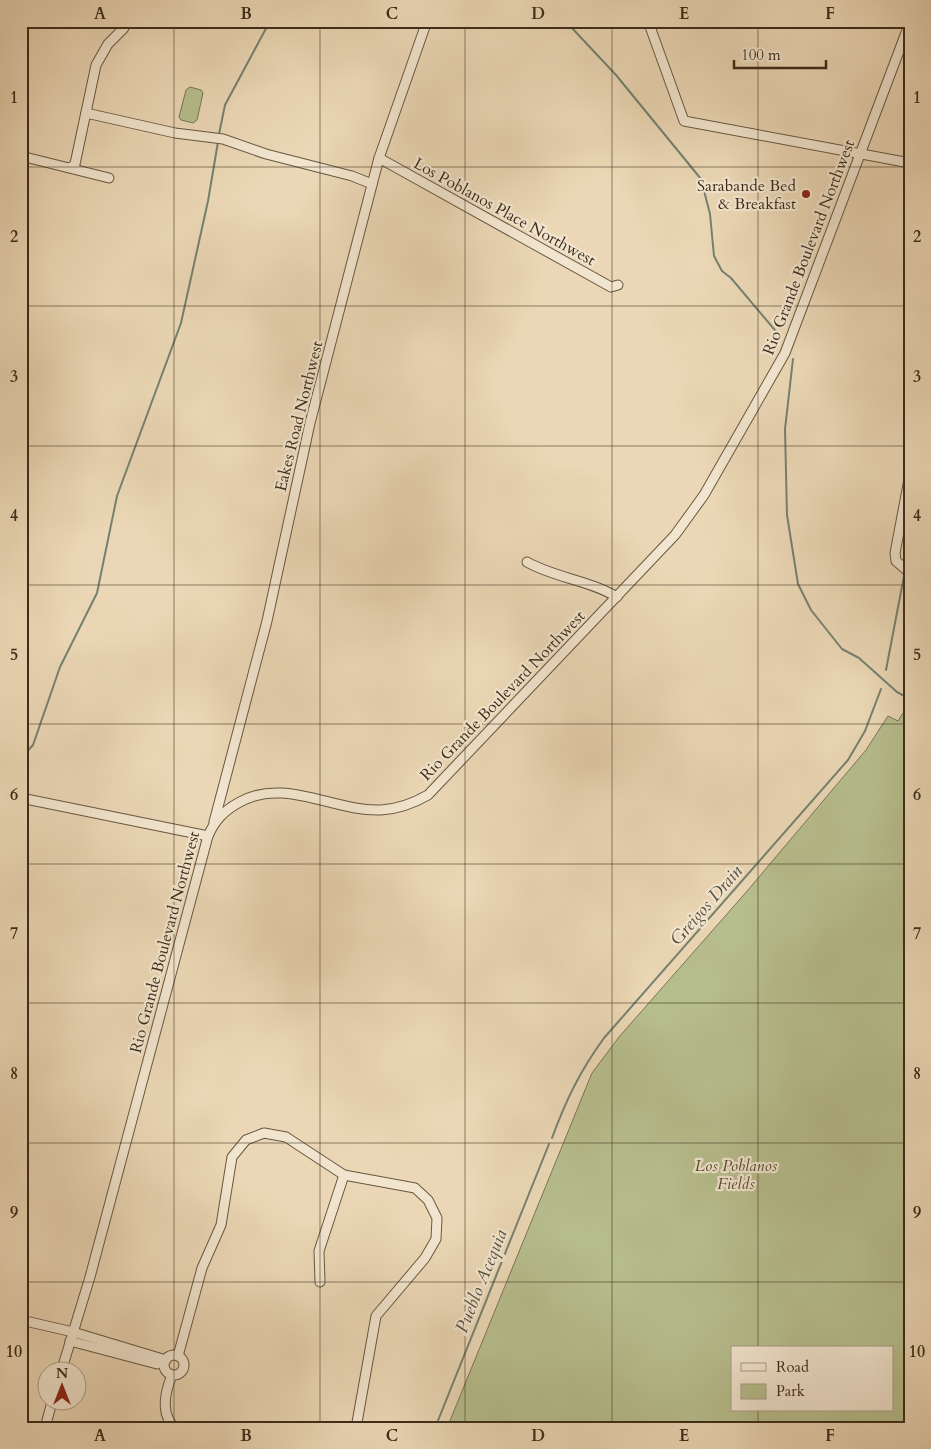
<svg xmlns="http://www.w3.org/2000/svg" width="931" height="1449" viewBox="0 0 931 1449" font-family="Cardo,serif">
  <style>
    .green { fill: #b7be8e; stroke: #7a7554; fill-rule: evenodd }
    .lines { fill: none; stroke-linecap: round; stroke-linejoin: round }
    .stream { stroke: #748172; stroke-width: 2 }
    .minor-casing { stroke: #685740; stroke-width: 11 }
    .minor { stroke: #f2e5cf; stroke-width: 9 }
    .grid { fill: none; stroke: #3d2c19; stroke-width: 1; stroke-opacity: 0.55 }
    .poi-dot { fill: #8f2418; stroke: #f2e5cf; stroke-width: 2 }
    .labels { text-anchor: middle; stroke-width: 4.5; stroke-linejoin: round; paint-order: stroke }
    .poi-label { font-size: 16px; fill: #3d2c19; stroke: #f2e5cf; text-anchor: end }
    .street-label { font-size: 16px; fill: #3d2c19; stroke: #f2e5cf }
    .park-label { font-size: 16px; font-style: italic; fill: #554930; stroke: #f2e5cf }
    .water-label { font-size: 18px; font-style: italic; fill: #54503e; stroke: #f2e5cf }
    .neatline { fill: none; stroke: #3d2c19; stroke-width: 2 }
    .grid-label { font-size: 16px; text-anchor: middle; font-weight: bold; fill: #3d2c19 }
  </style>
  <rect width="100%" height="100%" fill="#ebd7b5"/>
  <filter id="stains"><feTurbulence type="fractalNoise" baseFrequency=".004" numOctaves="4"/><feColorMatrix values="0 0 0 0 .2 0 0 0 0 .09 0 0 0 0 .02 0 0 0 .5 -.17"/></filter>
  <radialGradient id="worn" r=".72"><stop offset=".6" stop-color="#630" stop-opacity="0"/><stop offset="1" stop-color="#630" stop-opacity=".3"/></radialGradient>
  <g class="green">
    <path d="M 190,87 L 201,90 L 203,93 L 197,120 L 193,123 L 181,120 L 179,117 L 186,90 Z"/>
    <path d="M 903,713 L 910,714 L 910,1428 L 447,1428 L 592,1073 L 619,1037 L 748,890 L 866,750 L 888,716 L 898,721 ZM 732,1348 L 892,1348 L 892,1410 L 732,1410 Z"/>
  </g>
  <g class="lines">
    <g class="stream">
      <path d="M 561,21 L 571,27 L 616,75 L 701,179 L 710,214 L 714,256 L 722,271 L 731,278 L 779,335"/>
      <path d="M 219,134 L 225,105 L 270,21"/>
      <path d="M 793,359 L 785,429 L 787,515 L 798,584 L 811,610 L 842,649 L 859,658 L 897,692 L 910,699"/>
      <path d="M 906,565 L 910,546"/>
      <path d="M 886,670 L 904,576"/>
      <path d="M 21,758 L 33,745 L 60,667 L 97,593 L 117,496 L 181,323 L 208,201 L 218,142"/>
      <path d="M 552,1138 C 566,1100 580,1071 604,1038 L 848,760 L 865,731 L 881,689"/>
      <path d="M 435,1428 L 549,1144"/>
    </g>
    <defs>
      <g id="minor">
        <path d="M 648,21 L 684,121 L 910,163"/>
        <path d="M 86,113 L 175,133 L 223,139 L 266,154 L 352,176 L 372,184"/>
        <path d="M 21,156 L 109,178"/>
        <path d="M 379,158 L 611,287 L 618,285"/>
        <path d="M 70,168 L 75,164 L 96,65 L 108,44 L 124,28"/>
        <path d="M 910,474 L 895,553 L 896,561 L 910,573"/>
        <path d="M 527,562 C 555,578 589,580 617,597"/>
        <path d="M 21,798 L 208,836"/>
        <path d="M 214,822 L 267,621 L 310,423 L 379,158 L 427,21"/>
        <path d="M 320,1282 L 319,1251 L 344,1175"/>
        <path d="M 21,1320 L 73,1332 L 166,1360"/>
        <path d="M 70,1341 L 157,1364"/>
        <circle cx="174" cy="1365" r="10"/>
        <path d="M 178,1356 L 202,1268 L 221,1225 L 232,1157 L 246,1140 L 264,1133 L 286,1137 L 344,1175 L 415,1188 L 428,1200 L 437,1218 L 436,1239 L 425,1258 L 376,1316 L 356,1428"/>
        <path d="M 61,1372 L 90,1277 L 208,836 C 215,820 224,811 238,803 C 284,776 333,812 381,810 C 399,809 414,803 428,795 L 675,535 L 704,495 L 785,353 L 910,22"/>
        <path d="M 172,1375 C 165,1392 160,1414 175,1428"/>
        <path d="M 45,1428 L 52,1402"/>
      </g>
    </defs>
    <use href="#minor" class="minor-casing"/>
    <use href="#minor" class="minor"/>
  </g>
  <path class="grid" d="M 174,21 L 174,1428M 320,21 L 320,1428M 465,21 L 465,1428M 612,21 L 612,1428M 758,21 L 758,1348M 21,167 L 910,167M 21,306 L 910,306M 21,446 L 910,446M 21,585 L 910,585M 21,724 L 910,724M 21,864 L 910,864M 21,1003 L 910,1003M 21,1143 L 910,1143M 21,1282 L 910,1282M 758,1410 L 758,1428"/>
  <circle class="poi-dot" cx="806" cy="194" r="5"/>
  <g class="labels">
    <g class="poi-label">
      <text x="796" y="191">Sarabande Bed<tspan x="796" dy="18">&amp; Breakfast</tspan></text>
    </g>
    <g class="street-label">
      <text transform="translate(505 211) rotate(29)" y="6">Los Poblanos Place Northwest</text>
      <text transform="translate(808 247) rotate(-69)" y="6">Rio Grande Boulevard Northwest</text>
      <text transform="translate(298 416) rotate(-76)" y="6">Eakes Road Northwest</text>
      <text transform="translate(502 695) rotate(-46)" y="6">Rio Grande Boulevard Northwest</text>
      <text transform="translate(164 942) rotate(-75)" y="6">Rio Grande Boulevard Northwest</text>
    </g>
    <g class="park-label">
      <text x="736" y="1171">Los Poblanos<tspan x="736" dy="18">Fields</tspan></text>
    </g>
    <g class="water-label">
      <text transform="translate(706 905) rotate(-49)" y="6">Greigos Drain</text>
      <text transform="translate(481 1281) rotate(-68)" y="6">Pueblo Acequia</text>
    </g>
  </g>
  <rect width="931" height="1449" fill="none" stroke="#ebd7b5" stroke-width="55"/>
  <rect x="731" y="1346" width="162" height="65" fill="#f2e5cf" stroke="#aa9b86"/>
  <rect x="741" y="1363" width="25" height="8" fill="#f2e5cf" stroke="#aa9b86"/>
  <text x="776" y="1372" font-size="15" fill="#3d2c19">Road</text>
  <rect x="741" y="1384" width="25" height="15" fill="#b7be8e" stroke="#aa9b86"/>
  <text x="776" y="1396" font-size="15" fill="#3d2c19">Park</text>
  <g transform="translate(62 1386)"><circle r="24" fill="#f2e5cf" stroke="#aa9b86"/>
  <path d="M0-4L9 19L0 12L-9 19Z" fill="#8f2418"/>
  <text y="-8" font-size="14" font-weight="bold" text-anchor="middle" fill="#3d2c19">N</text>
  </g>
  <path d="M734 60v8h92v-8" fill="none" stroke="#3d2c19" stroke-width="2.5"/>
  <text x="741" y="60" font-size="15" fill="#3d2c19" stroke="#f2e5cf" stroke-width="4" paint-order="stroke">100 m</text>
  <rect x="28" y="28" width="876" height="1394" class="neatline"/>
  <g class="grid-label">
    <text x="100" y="19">A</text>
    <text x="246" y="19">B</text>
    <text x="392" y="19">C</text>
    <text x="538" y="19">D</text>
    <text x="684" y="19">E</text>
    <text x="830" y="19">F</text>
    <text x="14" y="103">1</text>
    <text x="917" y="103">1</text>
    <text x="14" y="242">2</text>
    <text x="917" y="242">2</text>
    <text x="14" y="382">3</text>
    <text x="917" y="382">3</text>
    <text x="14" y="521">4</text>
    <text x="917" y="521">4</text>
    <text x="14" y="660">5</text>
    <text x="917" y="660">5</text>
    <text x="14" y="800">6</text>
    <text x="917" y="800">6</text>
    <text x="14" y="939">7</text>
    <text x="917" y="939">7</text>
    <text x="14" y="1079">8</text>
    <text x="917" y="1079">8</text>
    <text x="14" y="1218">9</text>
    <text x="917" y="1218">9</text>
    <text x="14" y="1357">10</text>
    <text x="917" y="1357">10</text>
    <text x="100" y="1441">A</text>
    <text x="246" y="1441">B</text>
    <text x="392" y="1441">C</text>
    <text x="538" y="1441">D</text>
    <text x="684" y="1441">E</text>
    <text x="830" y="1441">F</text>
  </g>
  <rect width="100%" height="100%" filter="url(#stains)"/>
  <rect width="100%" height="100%" fill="url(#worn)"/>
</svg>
